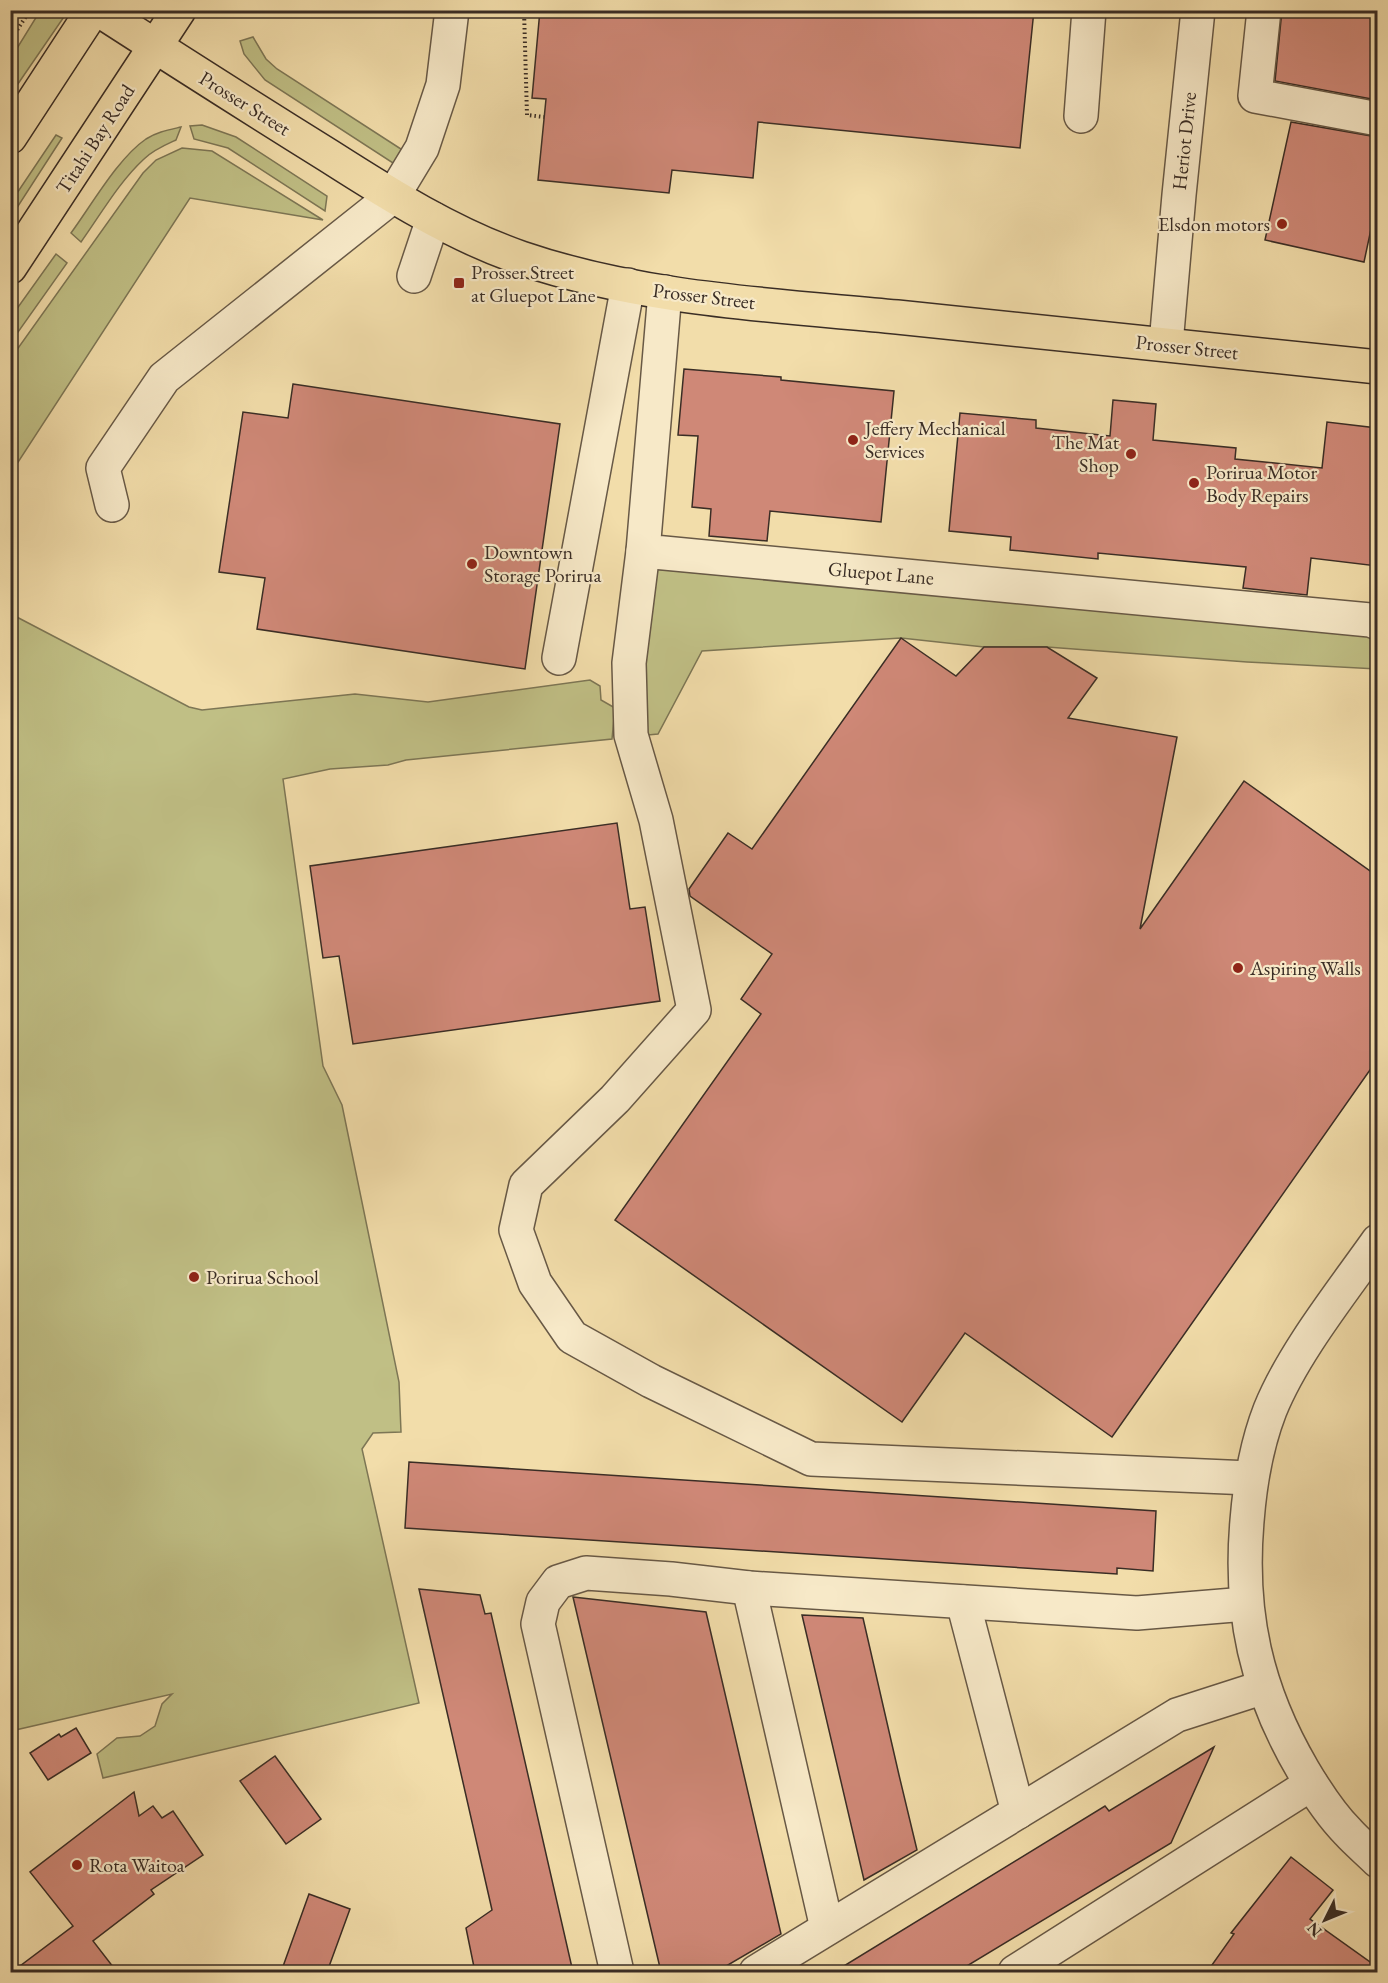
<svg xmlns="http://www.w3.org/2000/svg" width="1388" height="1983" viewBox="0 0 1388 1983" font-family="'EB Garamond',serif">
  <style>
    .green { fill: #c0bf85; stroke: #7d7655; stroke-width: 1.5 }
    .building { fill: #cf8877; stroke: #3a2d25; stroke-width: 1.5 }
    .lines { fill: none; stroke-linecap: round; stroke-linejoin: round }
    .minor-casing { stroke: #685946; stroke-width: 36 }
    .major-casing { stroke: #3a2d25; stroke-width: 36 }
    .path { stroke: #3a2d25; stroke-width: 4; stroke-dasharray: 1.5 3; stroke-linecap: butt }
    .minor { stroke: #f7e9c8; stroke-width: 33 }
    .major { stroke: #f2ddaa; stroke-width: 33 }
    .poi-dot { fill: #8f2418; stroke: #f7e9c8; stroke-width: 2 }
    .labels { text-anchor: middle; stroke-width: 4.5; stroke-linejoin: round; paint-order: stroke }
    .street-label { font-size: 20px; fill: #3a2d25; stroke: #f7e9c8 }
    .poi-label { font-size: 20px; fill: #3a2d25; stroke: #f7e9c8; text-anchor: start }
  </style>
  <rect width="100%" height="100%" fill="#f2ddaa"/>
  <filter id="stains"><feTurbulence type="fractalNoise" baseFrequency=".00333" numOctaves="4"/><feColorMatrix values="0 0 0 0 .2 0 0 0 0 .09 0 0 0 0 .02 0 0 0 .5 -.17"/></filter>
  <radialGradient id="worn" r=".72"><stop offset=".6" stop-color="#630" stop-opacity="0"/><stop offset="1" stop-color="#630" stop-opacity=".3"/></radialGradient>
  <g class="green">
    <path d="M 40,11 L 68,11 L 11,94 L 11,58 Z"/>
    <path d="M 253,37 L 266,59 L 277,69 L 404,151 L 393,163 L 265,80 L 244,54 L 240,41 Z"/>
    <path d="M 202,125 L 236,137 L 327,196 L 325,211 L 228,148 L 194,139 L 190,126 Z"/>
    <path d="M 181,127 L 176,140 C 165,145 153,150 144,159 C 119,182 101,214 81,242 L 71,233 C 91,206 118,158 146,139 C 157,132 168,130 181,127 Z"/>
    <path d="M 56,135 L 62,138 L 11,217 L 11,202 Z"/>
    <path d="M 182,148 L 212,151 L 323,220 L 190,198 L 11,473 L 11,358 L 143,173 L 156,160 Z"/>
    <path d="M 56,254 L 67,263 L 11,342 L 11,317 Z"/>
    <path d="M 655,569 L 1366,634 L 1377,638 L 1377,669 L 1247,662 L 1047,647 L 984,647 L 901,638 L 702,651 L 658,734 L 648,735 L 639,709 Z"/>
    <path d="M 11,614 L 189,707 L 202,710 L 355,694 L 428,702 L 590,680 L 600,686 L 601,700 L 615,708 L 612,739 L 406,760 L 388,765 L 330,769 L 283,779 L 323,1066 L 342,1105 L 399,1382 L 401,1432 L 373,1433 L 362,1449 L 419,1703 L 103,1778 L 97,1754 L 117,1738 L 140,1736 L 155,1726 L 162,1704 L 172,1694 L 11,1731 Z"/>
  </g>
  <g class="building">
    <path d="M 540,10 L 1034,10 L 1020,148 L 758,122 L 753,178 L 672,170 L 669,193 L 538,180 L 546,99 L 532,98 Z"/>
    <path d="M 1282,10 L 1377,10 L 1377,100 L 1275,81 Z"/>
    <path d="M 1291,122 L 1377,137 L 1377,201 L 1364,262 L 1265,240 Z"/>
    <path d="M 684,369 L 781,377 L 781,380 L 894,391 L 881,522 L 770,511 L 767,541 L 709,536 L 711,509 L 692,507 L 698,436 L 678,435 Z"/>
    <path d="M 293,384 L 560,424 L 525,669 L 257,629 L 265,578 L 219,572 L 243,412 L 288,418 Z"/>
    <path d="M 1113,400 L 1156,404 L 1153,440 L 1236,448 L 1235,459 L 1322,468 L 1327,422 L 1377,428 L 1377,566 L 1311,558 L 1307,595 L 1243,588 L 1246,567 L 1098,553 L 1098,559 L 1010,550 L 1011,537 L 949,531 L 960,413 L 1036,420 L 1036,428 L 1110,436 Z"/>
    <path d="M 901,638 L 956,676 L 984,647 L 1047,647 L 1097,678 L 1068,718 L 1177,737 L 1140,929 L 1244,781 L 1377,876 L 1377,1060 L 1112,1437 L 965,1333 L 902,1422 L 615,1220 L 761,1014 L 741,999 L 772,954 L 690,896 L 689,889 L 728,833 L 752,849 Z"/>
    <path d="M 617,823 L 630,909 L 645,907 L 660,1001 L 353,1044 L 339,956 L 323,958 L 310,866 Z"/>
    <path d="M 409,1462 L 1156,1511 L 1153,1571 L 1117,1568 L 1117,1574 L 405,1528 Z"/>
    <path d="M 419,1589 L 480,1595 L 485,1614 L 491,1613 L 573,1972 L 475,1972 L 466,1928 L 492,1910 Z"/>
    <path d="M 573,1597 L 706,1612 L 781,1934 L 716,1972 L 661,1972 Z"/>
    <path d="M 802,1615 L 863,1618 L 899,1775 L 917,1850 L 864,1880 Z"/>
    <path d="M 76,1728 L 91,1753 L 48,1780 L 30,1753 L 59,1734 L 61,1737 Z"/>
    <path d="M 1214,1747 L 1171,1843 L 957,1972 L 834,1972 L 1105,1806 L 1109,1811 Z"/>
    <path d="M 275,1756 L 321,1819 L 286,1844 L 240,1781 Z"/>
    <path d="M 134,1792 L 139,1816 L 153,1806 L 162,1818 L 173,1811 L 203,1855 L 151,1890 L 154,1894 L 93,1941 L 117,1972 L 12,1972 L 73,1926 L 30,1872 Z"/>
    <path d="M 1291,1857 L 1333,1890 L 1310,1919 L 1377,1967 L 1377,1972 L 1207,1972 L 1234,1934 L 1231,1933 Z"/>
    <path d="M 309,1894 L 350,1909 L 327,1972 L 281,1972 Z"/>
  </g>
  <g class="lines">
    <defs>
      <g id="minor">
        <path d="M 1264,10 L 1255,96 L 1378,119"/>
        <path d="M 1081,116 L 1089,10"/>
        <path d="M 414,276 L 433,219"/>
        <path d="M 665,292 L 643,551 L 1370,620 L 1378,623"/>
        <path d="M 1166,344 L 1179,195 L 1198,10"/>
        <path d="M 112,505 L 103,468 L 164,378 L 393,196 L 422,148 L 443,85 L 452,10"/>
        <path d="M 643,551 L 629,663 L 631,735 L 656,820 L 694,1010 L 615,1099 L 526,1185 L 516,1230 L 535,1283 L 572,1337 L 651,1381 L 811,1459 L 1250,1478"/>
        <path d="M 559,658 L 628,285"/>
        <path d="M 1378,1241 C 1342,1292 1293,1353 1270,1410 C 1256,1446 1250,1483 1247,1521 C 1239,1613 1256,1690 1303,1770 C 1316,1792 1330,1814 1348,1832 C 1357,1842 1368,1851 1378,1861"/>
        <path d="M 749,1588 L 827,1928"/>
        <path d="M 963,1602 L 1018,1812"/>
        <path d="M 617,1972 L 538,1624 L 543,1602 L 558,1582 L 586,1573 L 671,1579 L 749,1588 L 1137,1613 L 1246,1604"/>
        <path d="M 756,1972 L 1177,1715 L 1264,1687"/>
        <path d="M 1015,1972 L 1311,1784"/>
      </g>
      <g id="major">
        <path d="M 99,10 C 175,59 252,108 329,156 C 390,195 452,234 521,258 C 641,299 771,305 897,317 C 1057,333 1217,350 1378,367"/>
        <path d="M 10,137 L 93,10"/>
        <path d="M 10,267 L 179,10"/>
      </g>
    </defs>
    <use href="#minor" class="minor-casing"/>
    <use href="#major" class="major-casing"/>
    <g class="path">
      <path d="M 524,10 L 527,115 L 544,117"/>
      <path d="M 10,41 L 30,10"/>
    </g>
    <use href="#minor" class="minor"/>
    <use href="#major" class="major"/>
  </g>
  <g class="poi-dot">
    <circle cx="1282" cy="224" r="6"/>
    <rect x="453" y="277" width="12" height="12" rx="3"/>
    <circle cx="853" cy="440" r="6"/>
    <circle cx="1131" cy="454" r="6"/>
    <circle cx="1194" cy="483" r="6"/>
    <circle cx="472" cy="564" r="6"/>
    <circle cx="1238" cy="968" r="6"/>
    <circle cx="194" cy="1277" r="6"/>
    <circle cx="77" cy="1865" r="6"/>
  </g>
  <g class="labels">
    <g class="street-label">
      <text transform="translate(245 103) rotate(32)" y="7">Prosser Street</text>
      <text transform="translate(95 139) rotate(-57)" y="7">Titahi Bay Road</text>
      <text transform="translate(1184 141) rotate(-84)" y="7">Heriot Drive</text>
      <text transform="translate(704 296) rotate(7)" y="7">Prosser Street</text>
      <text transform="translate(1187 347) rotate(6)" y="7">Prosser Street</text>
      <text transform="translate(881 573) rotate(5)" y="7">Gluepot Lane</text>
    </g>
    <g class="poi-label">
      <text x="1270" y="231" text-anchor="end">Elsdon motors</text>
      <text x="471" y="279">Prosser Street<tspan x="471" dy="23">at Gluepot Lane</tspan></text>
      <text x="865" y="435">Jeffery Mechanical<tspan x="865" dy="23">Services</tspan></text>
      <text x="1119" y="449" text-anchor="end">The Mat<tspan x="1119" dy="23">Shop</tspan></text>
      <text x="1206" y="479">Porirua Motor<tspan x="1206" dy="23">Body Repairs</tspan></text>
      <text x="484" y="559">Downtown<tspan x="484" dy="23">Storage Porirua</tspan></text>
      <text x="1250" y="975">Aspiring Walls</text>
      <text x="206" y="1284">Porirua School</text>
      <text x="89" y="1872">Rota Waitoa</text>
    </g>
  </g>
  <rect width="1388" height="1983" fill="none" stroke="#f2ddaa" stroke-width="36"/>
  <rect x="12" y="12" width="1364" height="1959" fill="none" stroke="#3a2d25" stroke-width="3"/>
  <rect x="18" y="18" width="1352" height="1947" fill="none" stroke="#3a2d25" stroke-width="1.5"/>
  <g transform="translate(1325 1920) rotate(227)" stroke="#f7e9c8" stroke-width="4.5" paint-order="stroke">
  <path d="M0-4.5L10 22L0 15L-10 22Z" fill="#3a2d25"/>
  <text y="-9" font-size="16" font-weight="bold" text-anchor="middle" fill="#3a2d25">N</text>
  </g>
  <rect width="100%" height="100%" filter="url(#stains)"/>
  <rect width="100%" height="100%" fill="url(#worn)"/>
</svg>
